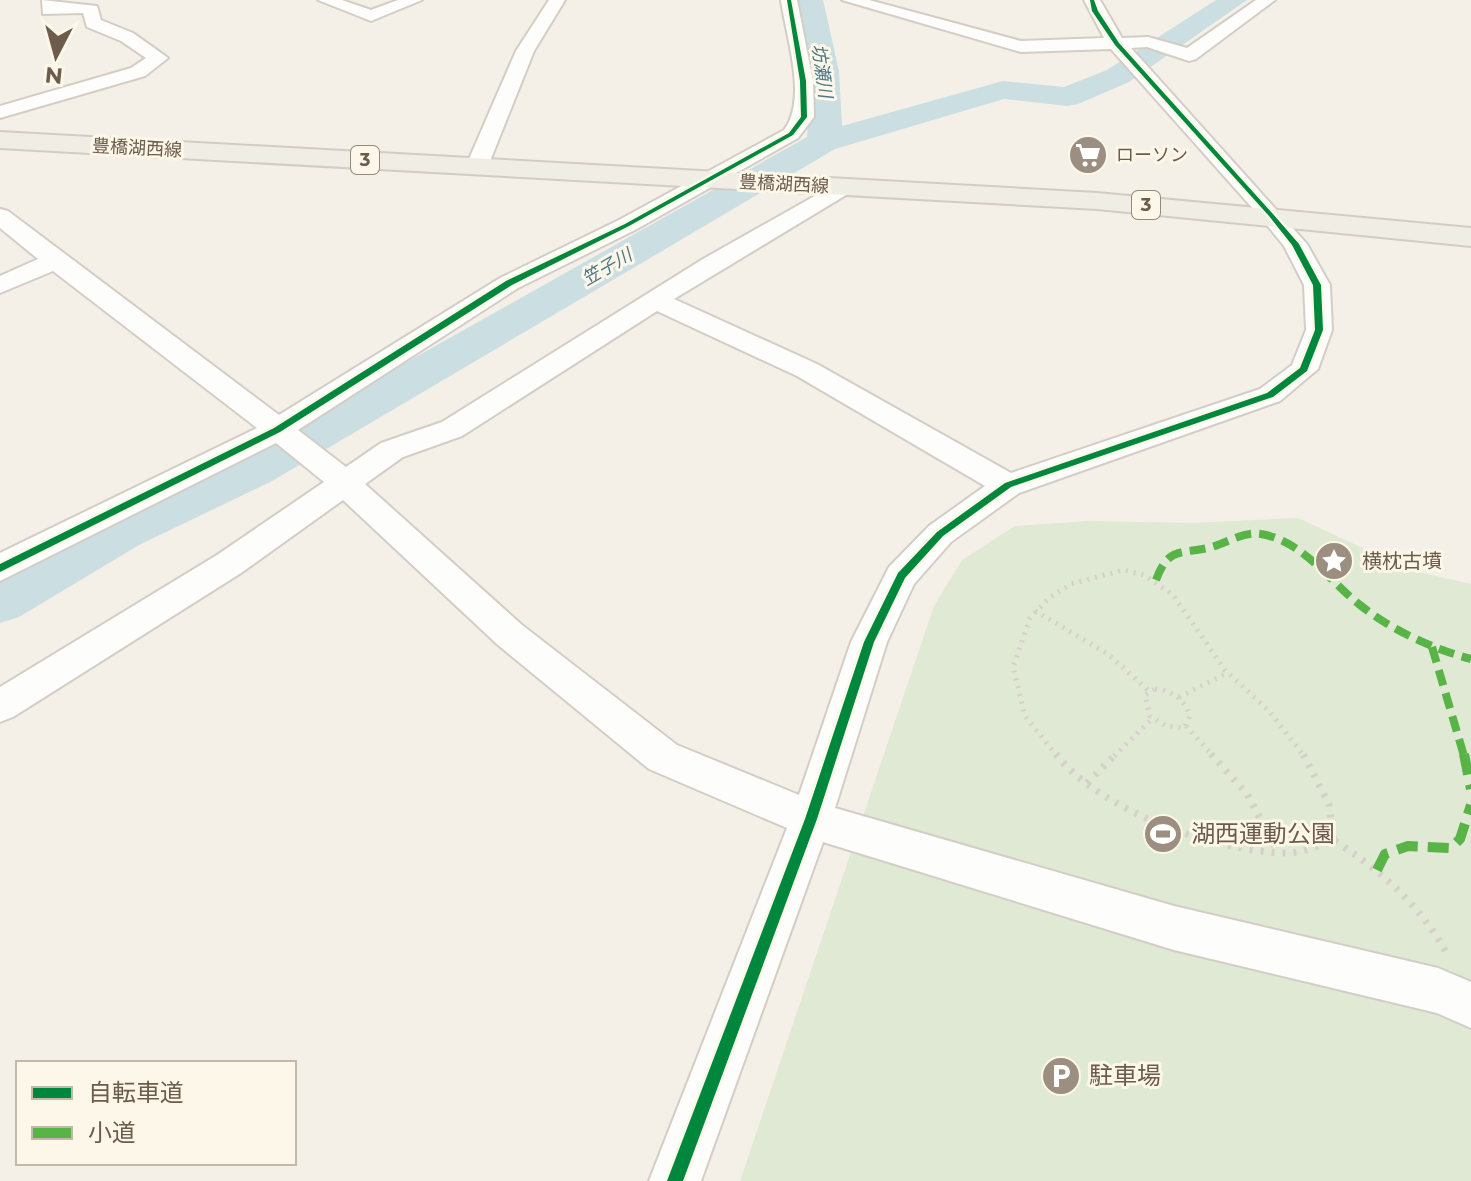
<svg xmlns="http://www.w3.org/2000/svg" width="1471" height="1181" viewBox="0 0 1471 1181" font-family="Montserrat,'Noto Sans JP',sans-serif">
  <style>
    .green { fill: #dfe9d3 }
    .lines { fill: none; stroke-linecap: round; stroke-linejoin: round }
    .river { fill: #cbdee2; fill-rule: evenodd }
    .minor-casing { stroke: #d3cdc6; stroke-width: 4 }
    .major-casing { stroke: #d3ccc5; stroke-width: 4 }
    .path-far1 { stroke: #d5d0c9; stroke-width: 5; stroke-dasharray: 2 6; stroke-linecap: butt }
    .path { stroke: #d5d0c9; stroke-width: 7; stroke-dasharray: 3 8; stroke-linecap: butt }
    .minor { fill: #fdfdfb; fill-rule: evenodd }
    .major { fill: #f0ede4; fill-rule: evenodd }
    .quiet-far1 { stroke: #59b447; stroke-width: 8; stroke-dasharray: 16 8; stroke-linecap: butt }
    .quiet { stroke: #59b447; stroke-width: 10; stroke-dasharray: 21 10; stroke-linecap: butt }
    .cycleway-casing { stroke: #fcf7e8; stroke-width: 5 }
    .cycleway { fill: #00873e; fill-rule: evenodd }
    .labels { text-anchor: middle; stroke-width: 6; stroke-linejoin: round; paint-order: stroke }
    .far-water-label { font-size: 18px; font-style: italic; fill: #4c7585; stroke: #fcf7e8 }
    .far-street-label { font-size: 18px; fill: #6d5b4c; stroke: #fcf7e8 }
    .far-poi-label { font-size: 18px; fill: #6d5b4c; stroke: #fcf7e8; text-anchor: start }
    .shield { fill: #fcf7e8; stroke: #988a7b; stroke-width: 2 }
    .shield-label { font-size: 18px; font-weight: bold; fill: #6d5b4c }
    .poi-label { font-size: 20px; fill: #6d5b4c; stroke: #fcf7e8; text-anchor: start }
    .near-poi-label { font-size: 24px; fill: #6d5b4c; stroke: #fcf7e8; text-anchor: start }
  </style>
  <rect width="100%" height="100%" fill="#f4f0e7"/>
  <path class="green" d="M 1298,518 L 1410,570 L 1471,584 L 1471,1181 L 740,1181 L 934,606 L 962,560 L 1015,526 L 1088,521 L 1193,523 Z"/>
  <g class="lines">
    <path class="river" d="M 797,0 L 823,0 L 839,71 L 842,126 L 1003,81 L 1064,87 L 1107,70 L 1216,0 L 1247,0 L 1129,82 L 1078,104 L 1067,106 L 1004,99 L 835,149 L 272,481 L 139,545 L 19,617 L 0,623 L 0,576 L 103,519 L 238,457 L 807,137 L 810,89 Z"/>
    <defs>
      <g id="minor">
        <path d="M 42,0 L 97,6 L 101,20 L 133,33 L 168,58 L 145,76 L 0,118 L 0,106 L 131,68 L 146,58 L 121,41 L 87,27 L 83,13 L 43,14 Z"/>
        <path d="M 318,0 L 342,0 L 371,10 L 398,0 L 422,0 L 371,21 Z"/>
        <path d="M 549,0 L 565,0 L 534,51 L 488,166 L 485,171 L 469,171 L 466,166 L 516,51 Z"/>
        <path d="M 781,0 L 797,0 L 813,81 L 814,117 L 798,138 L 635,230 L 518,288 L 298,430 L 346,467 L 381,443 L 442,422 L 703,259 L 843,180 L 854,187 L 851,192 L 674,299 L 817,364 L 1011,473 L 1260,389 L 1292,365 L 1306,330 L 1304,285 L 1284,246 L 1263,220 L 1111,49 L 1021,52 L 842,0 L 869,0 L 1021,41 L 1104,38 L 1084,0 L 1100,0 L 1122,38 L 1148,37 L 1187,48 L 1256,0 L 1275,0 L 1196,59 L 1189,61 L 1147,47 L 1131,48 L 1307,244 L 1330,285 L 1332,330 L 1318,369 L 1280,401 L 1019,493 L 951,542 L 914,584 L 887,642 L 835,808 L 1174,906 L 1438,968 L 1471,982 L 1471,1028 L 1437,1013 L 1174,950 L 823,842 L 701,1181 L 649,1181 L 787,828 L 649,769 L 498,645 L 343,500 L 241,573 L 13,717 L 0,722 L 0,687 L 217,555 L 324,482 L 276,443 L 0,581 L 0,553 L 257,428 L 53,271 L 0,293 L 0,276 L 38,259 L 0,228 L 0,209 L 8,211 L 279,415 L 500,278 L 619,220 L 784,130 C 808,98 786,37 781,0 ZM 657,311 L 797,376 L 985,486 L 929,526 L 889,567 L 851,642 L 799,795 L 677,745 L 522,625 L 365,484 L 403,457 L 462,436 Z"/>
      </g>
      <path id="major" d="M 0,132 L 1097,193 L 1471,228 L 1471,246 L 1097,209 L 0,148 Z"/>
    </defs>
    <use href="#minor" class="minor-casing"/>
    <use href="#major" class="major-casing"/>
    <g class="path-far1">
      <path d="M 1035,611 L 1108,654 L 1149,691"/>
      <path d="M 1155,689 C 1173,691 1184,699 1190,716 L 1184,728 L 1166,726 L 1150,716 L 1145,695 Z"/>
      <path d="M 1179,697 L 1227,673"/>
      <path d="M 1186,726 L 1213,756"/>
      <path d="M 1057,756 L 1025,716 L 1013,667 L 1030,618 L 1049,598 L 1071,584 L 1123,570 L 1144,575 L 1173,595 L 1225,670 L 1269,711 L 1304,756"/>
      <path d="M 1114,756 L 1153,718"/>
    </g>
    <g class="path">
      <path d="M 1056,754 C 1100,811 1216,852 1287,853 C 1302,853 1319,845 1334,841 L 1329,804 L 1303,754"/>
      <path d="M 1211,754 L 1247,794 L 1277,850"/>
      <path d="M 1087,783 L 1116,754"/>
      <path d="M 1335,841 C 1381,871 1420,905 1447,954"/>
    </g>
    <use href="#minor" class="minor"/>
    <use href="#major" class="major"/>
    <g class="quiet-far1">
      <path d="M 1156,580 C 1168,548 1178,554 1208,548 C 1226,544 1242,531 1261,534 C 1303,541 1329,581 1360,605 C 1393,631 1431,648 1471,659"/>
      <path d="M 1432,647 L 1464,756"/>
    </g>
    <g class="quiet">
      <path d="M 1464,754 L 1471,789"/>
      <path d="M 1377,870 L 1385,854 L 1408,846 L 1451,848 L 1460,839 L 1471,805"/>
    </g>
    <defs>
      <g id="cycleway">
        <path d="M 787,0 L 791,0 L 806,81 L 807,117 L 793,135 L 629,226 L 512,285 L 280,432 L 0,572 L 0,564 L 274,428 L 506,281 L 625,224 L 789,133 L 801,117 L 800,81 Z"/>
        <path d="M 1090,0 L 1094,0 L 1098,11 L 1119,43 L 1273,214 L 1299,244 L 1321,285 L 1323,330 L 1307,371 L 1273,397 L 1011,487 L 943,536 L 905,578 L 874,642 L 817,819 L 683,1181 L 667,1181 L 805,819 L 864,642 L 898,573 L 937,532 L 1005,483 L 1267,393 L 1300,368 L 1315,330 L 1313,285 L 1292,245 L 1269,216 L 1115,45 L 1092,11 Z"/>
      </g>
    </defs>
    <use href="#cycleway" class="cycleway-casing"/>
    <use href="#cycleway" class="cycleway"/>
  </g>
  <defs>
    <symbol id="supermarket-disc" viewBox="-11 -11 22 22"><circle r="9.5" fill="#9c8f82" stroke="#fcf7e8"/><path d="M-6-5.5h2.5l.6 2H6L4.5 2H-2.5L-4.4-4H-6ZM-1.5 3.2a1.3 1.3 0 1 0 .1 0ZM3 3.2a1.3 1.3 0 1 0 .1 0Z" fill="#fff"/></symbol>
    <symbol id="sight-disc" viewBox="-11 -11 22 22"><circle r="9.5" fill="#9c8f82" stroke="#fcf7e8"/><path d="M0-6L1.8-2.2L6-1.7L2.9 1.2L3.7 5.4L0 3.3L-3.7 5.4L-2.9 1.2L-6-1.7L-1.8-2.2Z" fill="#fff"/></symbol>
    <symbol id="stadium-disc" viewBox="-11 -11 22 22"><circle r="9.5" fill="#9c8f82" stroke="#fcf7e8"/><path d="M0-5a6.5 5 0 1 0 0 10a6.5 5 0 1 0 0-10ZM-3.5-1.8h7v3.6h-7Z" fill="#fff"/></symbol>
    <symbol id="parking-disc" viewBox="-11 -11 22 22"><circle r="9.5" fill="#9c8f82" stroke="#fcf7e8"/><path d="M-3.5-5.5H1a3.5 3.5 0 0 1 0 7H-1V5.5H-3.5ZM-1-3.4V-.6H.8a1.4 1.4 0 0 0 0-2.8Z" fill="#fff"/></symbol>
  </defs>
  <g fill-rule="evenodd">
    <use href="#supermarket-disc" x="1066" y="133" width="44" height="44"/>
    <use href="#sight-disc" x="1312" y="539" width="44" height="44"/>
    <use href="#stadium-disc" x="1141" y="812" width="44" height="44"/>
    <use href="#parking-disc" x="1039" y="1054" width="44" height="44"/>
  </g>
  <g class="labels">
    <g class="far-water-label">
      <text transform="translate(822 71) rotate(82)" y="6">坊瀬川</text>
      <text transform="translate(607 267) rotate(-30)" y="6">笠子川</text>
    </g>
    <g class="far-street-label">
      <text transform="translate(137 148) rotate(3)" y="6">豊橋湖西線</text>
      <text transform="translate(784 184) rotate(3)" y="6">豊橋湖西線</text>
    </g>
    <g class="far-poi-label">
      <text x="1116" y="161">ローソン</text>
    </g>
    <g class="shield">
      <rect x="351" y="146" width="28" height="28" rx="6"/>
      <rect x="1132" y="191" width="28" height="28" rx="6"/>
    </g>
    <g class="shield-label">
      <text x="365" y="166">3</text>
      <text x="1146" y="211">3</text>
    </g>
    <g class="poi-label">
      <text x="1362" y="568">横枕古墳</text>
    </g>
    <g class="near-poi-label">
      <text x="1191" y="842">湖西運動公園</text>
      <text x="1089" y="1084">駐車場</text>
    </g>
  </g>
  <rect x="16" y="1061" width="280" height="104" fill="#fcf7e8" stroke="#c3b9aa" stroke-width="2"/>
  <rect x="32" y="1087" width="40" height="12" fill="#00873e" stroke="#c3b9aa" stroke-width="2"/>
  <text x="88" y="1101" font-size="24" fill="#6d5b4c">自転車道</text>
  <rect x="32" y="1127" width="40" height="12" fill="#59b447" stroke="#c3b9aa" stroke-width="2"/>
  <text x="88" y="1141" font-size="24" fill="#6d5b4c">小道</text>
  <g transform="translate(56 56) rotate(186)" stroke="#fcf7e8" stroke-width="6" paint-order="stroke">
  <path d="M0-6L14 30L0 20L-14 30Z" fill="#6d5b4c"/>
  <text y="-12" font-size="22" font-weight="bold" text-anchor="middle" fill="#6d5b4c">N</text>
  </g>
</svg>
